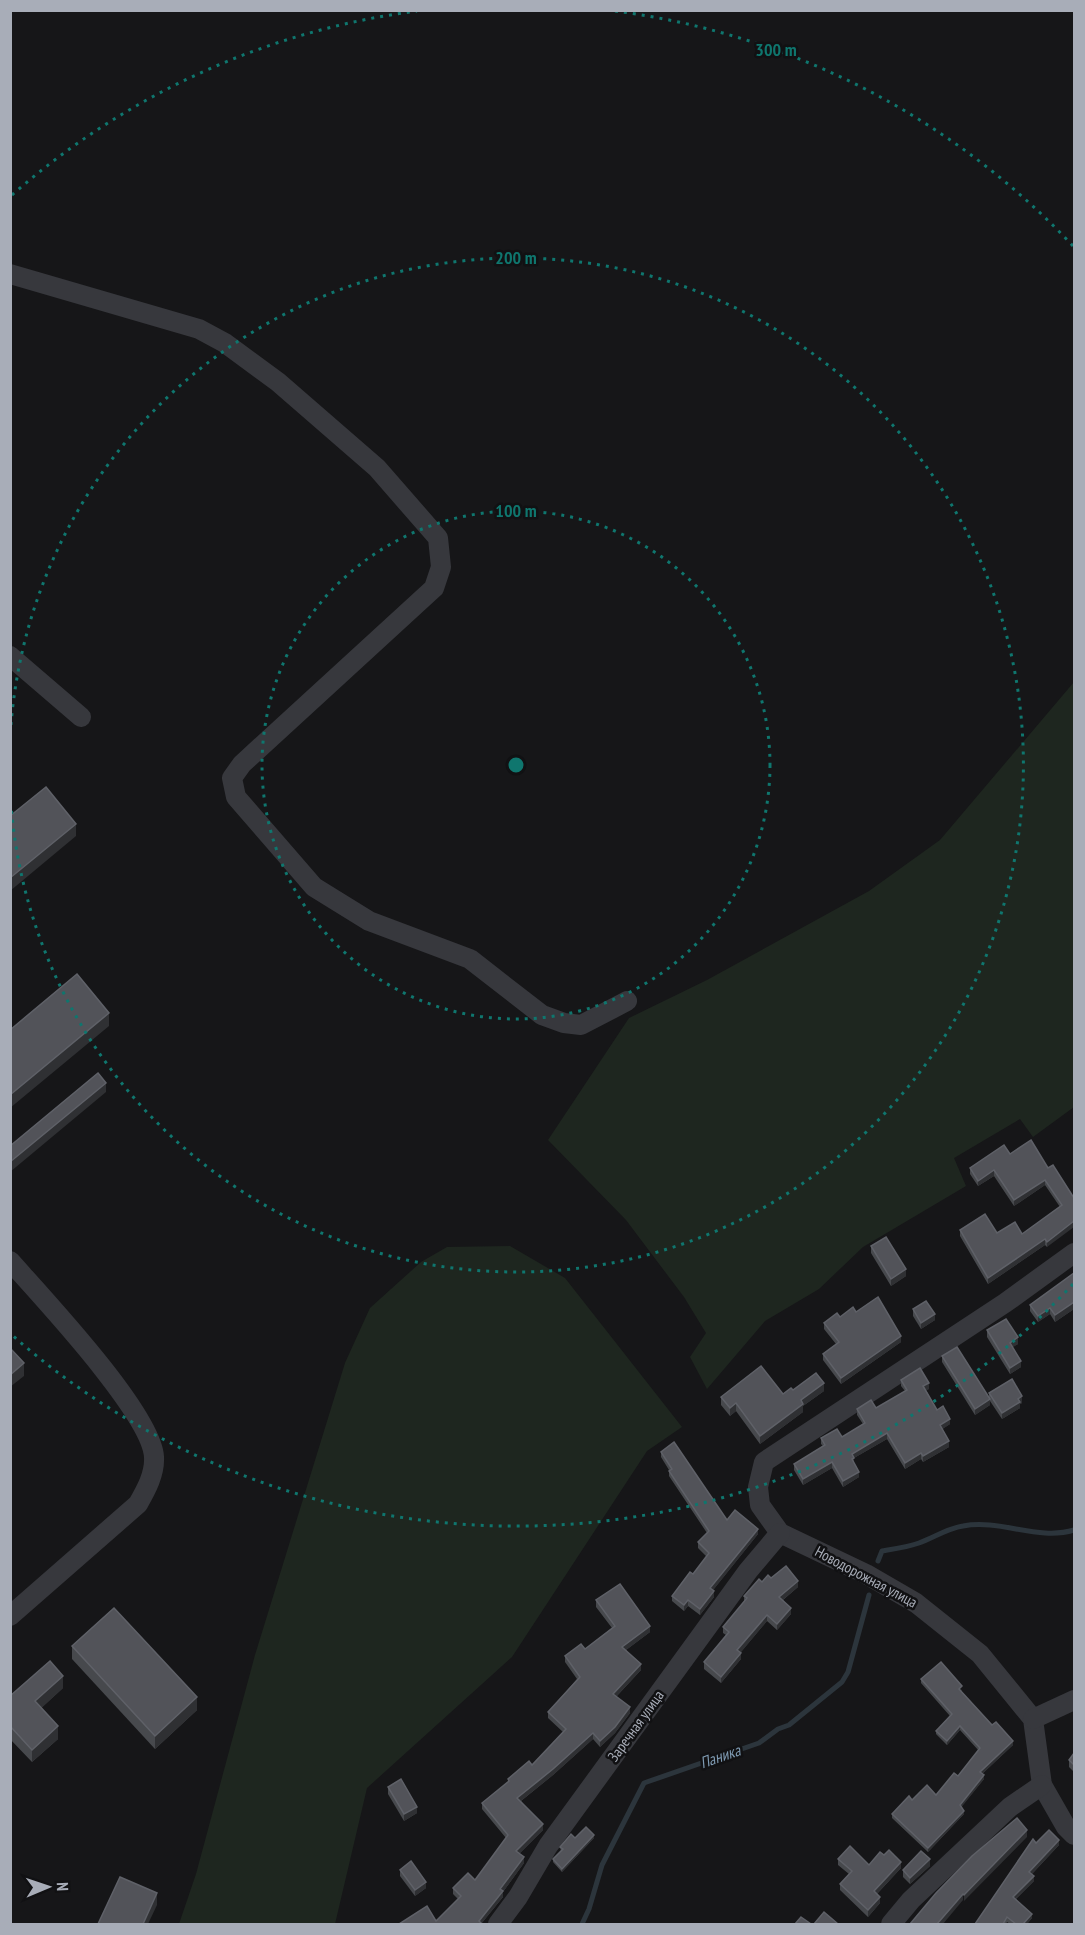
<svg xmlns="http://www.w3.org/2000/svg" width="1085" height="1935" viewBox="0 0 1085 1935" font-family="'PT Sans Narrow',sans-serif">
  <style>
    .green { fill: #1e261f }
    .lines { fill: none; stroke-linecap: round; stroke-linejoin: round }
    .stream { stroke: #2c353c; stroke-width: 5 }
    .minor { stroke: #37383d; stroke-width: 20 }
    .wall { fill: #47494d }
    .shaded-wall { fill: #2f3033 }
    .building { fill: #525359; stroke: #5f6168; stroke-width: 1.5 }
    .ring { fill: none; stroke: #0f766e; stroke-width: 3; stroke-dasharray: 3 6 }
    .labels { text-anchor: middle; stroke-width: 5; stroke-linejoin: round; paint-order: stroke }
    .street-label { font-size: 15px; fill: #a8adb8; stroke: #111113 }
    .water-label { font-size: 16px; font-style: italic; fill: #7f9bb3; stroke: #111113 }
    .centre { fill: #0f766e; stroke: #111113; stroke-width: 3 }
    .ring-label { font-size: 18px; text-anchor: middle; font-weight: bold; fill: #0f766e; stroke: #111113; stroke-width: 5; stroke-linejoin: round; paint-order: stroke }
  </style>
  <rect width="100%" height="100%" fill="#161618"/>
  <g class="green">
    <path d="M 1074,682 L 1074,1107 L 1033,1137 L 1020,1119 L 954,1158 L 966,1186 L 863,1247 L 819,1289 L 765,1321 L 707,1389 L 690,1357 L 706,1333 L 684,1297 L 626,1220 L 548,1140 L 629,1018 L 707,980 L 869,891 L 940,840 Z"/>
    <path d="M 510,1246 L 565,1278 L 682,1427 L 647,1451 L 512,1657 L 367,1788 L 335,1924 L 179,1924 L 196,1874 L 255,1655 L 345,1363 L 370,1308 L 421,1262 L 447,1247 Z"/>
  </g>
  <g class="lines">
    <g class="stream">
      <path d="M 878,1561 L 882,1551 C 894,1549 908,1547 919,1543 C 933,1538 948,1528 963,1526 C 1001,1519 1038,1541 1074,1530"/>
      <path d="M 582,1924 L 589,1909 L 602,1865 L 644,1783 L 759,1743 L 778,1729 L 789,1725 L 842,1682 L 848,1672 L 869,1595"/>
    </g>
    <g class="minor">
      <path d="M 10,274 L 199,329 L 225,343 L 278,382 L 377,468 L 438,538 L 441,567 L 434,588 L 242,764 L 232,778 L 236,797 L 314,887 L 369,921 L 470,959 L 542,1015 L 564,1023 L 581,1025 L 627,1001"/>
      <path d="M 10,656 L 81,717"/>
      <path d="M 1074,1253 L 1005,1303 L 764,1462 L 758,1487 L 760,1505 L 780,1533 L 866,1574 L 916,1603 L 980,1654 L 1033,1719 L 1042,1785 L 1066,1827 L 1074,1835"/>
      <path d="M 10,1261 C 42,1297 152,1414 154,1457 C 155,1474 146,1490 138,1504 L 10,1616"/>
      <path d="M 1033,1719 L 1074,1700"/>
      <path d="M 498,1924 L 518,1897 L 548,1846 L 748,1571 L 780,1533"/>
      <path d="M 891,1924 L 911,1900 L 1010,1807 L 1042,1785"/>
    </g>
  </g>
  <g class="wall">
    <path d="M 1010,1154 L 1048,1168 L 1074,1198 L 1047,1247 L 1045,1245 L 988,1284 L 960,1236 L 960,1230 L 1022,1234 L 1060,1207 L 1045,1185 L 1014,1206 L 994,1176 L 978,1186 L 970,1174 L 970,1168 Z"/>
    <path d="M 871,1246 L 906,1276 L 891,1286 L 871,1253 Z"/>
    <path d="M 1074,1273 L 1074,1309 L 1055,1322 L 1050,1314 L 1038,1322 L 1030,1311 L 1030,1305 Z"/>
    <path d="M 913,1309 L 935,1320 L 921,1329 L 913,1316 Z"/>
    <path d="M 856,1312 L 901,1342 L 841,1384 L 823,1360 L 823,1354 L 836,1344 L 824,1329 L 824,1323 Z"/>
    <path d="M 987,1330 L 1018,1344 L 1012,1347 L 1021,1367 L 1010,1374 L 987,1337 Z"/>
    <path d="M 942,1356 L 989,1397 L 989,1393 L 1022,1403 L 1020,1404 L 1020,1408 L 1002,1419 L 990,1401 L 990,1405 L 975,1415 L 942,1362 Z"/>
    <path d="M 901,1380 L 929,1389 L 926,1390 L 937,1410 L 950,1424 L 942,1429 L 949,1447 L 923,1462 L 921,1459 L 905,1469 L 887,1439 L 854,1458 L 854,1463 L 859,1477 L 843,1487 L 832,1468 L 803,1485 L 794,1470 L 794,1464 L 823,1446 L 821,1444 L 821,1438 L 842,1437 L 863,1424 L 857,1415 L 857,1409 L 876,1408 L 905,1391 L 901,1386 Z"/>
    <path d="M 793,1390 L 824,1391 L 803,1406 L 803,1412 L 760,1444 L 736,1411 L 730,1416 L 721,1405 L 721,1397 L 783,1394 Z"/>
    <path d="M 661,1452 L 727,1520 L 758,1534 L 713,1590 L 714,1597 L 700,1615 L 688,1606 L 684,1611 L 672,1601 L 672,1596 L 693,1574 L 707,1557 L 698,1548 L 698,1542 L 707,1533 L 669,1476 L 669,1470 L 661,1457 Z"/>
    <path d="M 771,1578 L 798,1587 L 783,1600 L 791,1614 L 777,1630 L 767,1621 L 740,1653 L 741,1659 L 721,1683 L 704,1669 L 704,1662 L 726,1635 L 723,1633 L 723,1627 L 744,1602 L 744,1596 L 762,1582 Z"/>
    <path d="M 596,1600 L 650,1632 L 626,1650 L 641,1670 L 616,1697 L 630,1713 L 615,1733 L 600,1747 L 593,1739 L 553,1775 L 521,1801 L 543,1830 L 519,1854 L 524,1863 L 503,1892 L 503,1897 L 481,1924 L 399,1924 L 436,1921 L 458,1899 L 453,1894 L 453,1888 L 475,1880 L 506,1838 L 482,1809 L 482,1803 L 508,1782 L 508,1779 L 532,1765 L 563,1732 L 548,1718 L 548,1712 L 577,1679 L 565,1662 L 565,1656 L 585,1649 L 612,1628 L 596,1607 Z"/>
    <path d="M 72,1646 L 197,1710 L 155,1749 L 72,1659 Z"/>
    <path d="M 921,1679 L 962,1690 L 961,1691 L 992,1725 L 1013,1745 L 982,1774 L 984,1779 L 961,1807 L 964,1814 L 928,1852 L 892,1818 L 892,1814 L 912,1800 L 936,1795 L 958,1776 L 979,1751 L 960,1730 L 947,1745 L 936,1734 L 936,1731 L 950,1716 L 921,1683 Z"/>
    <path d="M 63,1688 L 41,1708 L 58,1739 L 32,1762 L 10,1739 L 10,1696 Z"/>
    <path d="M 1074,1753 L 1074,1772 L 1069,1767 L 1069,1760 Z"/>
    <path d="M 388,1787 L 417,1813 L 404,1821 L 388,1794 Z"/>
    <path d="M 575,1838 L 594,1838 L 562,1872 L 553,1862 L 553,1859 L 561,1851 L 560,1847 Z"/>
    <path d="M 1036,1843 L 1059,1845 L 1032,1874 L 1034,1881 L 1016,1899 L 1032,1918 L 1027,1924 L 1010,1924 L 1007,1922 L 1006,1924 L 975,1924 Z"/>
    <path d="M 838,1859 L 869,1865 L 901,1868 L 877,1894 L 880,1903 L 868,1917 L 840,1890 L 840,1884 L 849,1874 L 838,1865 Z"/>
    <path d="M 930,1866 L 910,1884 L 903,1877 L 903,1870 Z"/>
    <path d="M 400,1870 L 426,1888 L 415,1896 L 400,1876 Z"/>
  </g>
  <g class="shaded-wall">
    <path d="M 76,824 L 76,836 L 10,891 L 10,878 Z"/>
    <path d="M 109,1013 L 109,1026 L 10,1108 L 10,1095 Z"/>
    <path d="M 106,1083 L 106,1092 L 10,1172 L 10,1162 Z"/>
    <path d="M 994,1170 L 994,1176 L 978,1186 L 978,1181 Z"/>
    <path d="M 1045,1180 L 1045,1185 L 1014,1206 L 1014,1200 Z"/>
    <path d="M 1074,1221 L 1074,1227 L 1047,1247 L 1047,1242 Z"/>
    <path d="M 1045,1239 L 1045,1245 L 988,1284 L 988,1278 Z"/>
    <path d="M 906,1269 L 906,1276 L 891,1286 L 891,1279 Z"/>
    <path d="M 1074,1302 L 1074,1309 L 1055,1322 L 1055,1315 Z"/>
    <path d="M 1050,1308 L 1050,1314 L 1038,1322 L 1038,1316 Z"/>
    <path d="M 935,1314 L 935,1320 L 921,1329 L 921,1323 Z"/>
    <path d="M 901,1336 L 901,1342 L 841,1384 L 841,1378 Z"/>
    <path d="M 1018,1337 L 1018,1344 L 1010,1349 L 1010,1343 Z"/>
    <path d="M 1021,1361 L 1021,1367 L 1010,1374 L 1010,1368 Z"/>
    <path d="M 24,1363 L 24,1376 L 10,1387 L 10,1375 Z"/>
    <path d="M 824,1383 L 824,1391 L 803,1406 L 803,1412 L 760,1444 L 760,1436 L 801,1400 Z"/>
    <path d="M 929,1383 L 929,1389 L 923,1392 L 923,1386 Z"/>
    <path d="M 1022,1396 L 1022,1403 L 1020,1404 L 1020,1408 L 1002,1419 L 1002,1413 Z"/>
    <path d="M 990,1399 L 990,1405 L 975,1415 L 975,1409 Z"/>
    <path d="M 736,1403 L 736,1411 L 730,1416 L 730,1408 Z"/>
    <path d="M 950,1419 L 950,1424 L 940,1431 L 940,1425 Z"/>
    <path d="M 887,1433 L 887,1439 L 854,1458 L 854,1464 L 852,1465 L 852,1454 Z"/>
    <path d="M 949,1441 L 949,1447 L 923,1462 L 923,1456 Z"/>
    <path d="M 921,1453 L 921,1459 L 905,1469 L 905,1463 Z"/>
    <path d="M 832,1462 L 832,1468 L 803,1485 L 803,1479 Z"/>
    <path d="M 859,1472 L 859,1477 L 843,1487 L 843,1481 Z"/>
    <path d="M 758,1529 L 758,1534 L 710,1594 L 710,1588 Z"/>
    <path d="M 798,1581 L 798,1587 L 779,1603 L 779,1597 Z"/>
    <path d="M 714,1591 L 714,1597 L 700,1615 L 700,1609 Z"/>
    <path d="M 688,1600 L 688,1606 L 684,1611 L 684,1605 Z"/>
    <path d="M 791,1608 L 791,1614 L 777,1630 L 777,1624 Z"/>
    <path d="M 767,1615 L 767,1621 L 737,1657 L 737,1650 Z"/>
    <path d="M 650,1626 L 650,1632 L 622,1653 L 622,1647 Z"/>
    <path d="M 741,1653 L 741,1659 L 721,1683 L 721,1677 Z"/>
    <path d="M 641,1664 L 641,1670 L 613,1700 L 613,1694 Z"/>
    <path d="M 63,1676 L 63,1688 L 35,1714 L 35,1701 Z"/>
    <path d="M 197,1697 L 197,1710 L 155,1749 L 155,1736 Z"/>
    <path d="M 630,1707 L 630,1713 L 615,1733 L 600,1747 L 600,1741 Z"/>
    <path d="M 58,1726 L 58,1739 L 32,1762 L 32,1750 Z"/>
    <path d="M 960,1726 L 960,1730 L 947,1745 L 947,1741 Z"/>
    <path d="M 593,1733 L 593,1739 L 553,1775 L 517,1804 L 517,1798 Z"/>
    <path d="M 1013,1741 L 1013,1745 L 980,1776 L 980,1772 Z"/>
    <path d="M 984,1775 L 984,1779 L 960,1809 L 960,1805 Z"/>
    <path d="M 417,1807 L 417,1813 L 404,1821 L 404,1814 Z"/>
    <path d="M 964,1811 L 964,1814 L 928,1852 L 928,1848 Z"/>
    <path d="M 543,1824 L 543,1830 L 516,1857 L 516,1851 Z"/>
    <path d="M 1027,1830 L 1027,1837 L 964,1901 L 964,1895 Z"/>
    <path d="M 594,1835 L 594,1838 L 562,1872 L 562,1869 Z"/>
    <path d="M 1059,1840 L 1059,1845 L 1029,1877 L 1029,1872 Z"/>
    <path d="M 524,1857 L 524,1863 L 503,1892 L 503,1897 L 481,1924 L 479,1924 L 479,1921 L 500,1889 Z"/>
    <path d="M 930,1859 L 930,1866 L 910,1884 L 910,1878 Z"/>
    <path d="M 901,1862 L 901,1868 L 874,1897 L 874,1891 Z"/>
    <path d="M 1034,1876 L 1034,1881 L 1013,1901 L 1013,1897 Z"/>
    <path d="M 426,1882 L 426,1888 L 415,1896 L 415,1890 Z"/>
    <path d="M 157,1893 L 157,1905 L 148,1924 L 143,1924 Z"/>
    <path d="M 963,1894 L 963,1900 L 943,1924 L 937,1924 Z"/>
    <path d="M 880,1897 L 880,1903 L 868,1917 L 868,1910 Z"/>
    <path d="M 1032,1914 L 1032,1918 L 1027,1924 L 1023,1924 Z"/>
  </g>
  <g class="building">
    <path d="M 46,787 L 76,824 L 10,878 L 10,816 Z"/>
    <path d="M 77,974 L 109,1013 L 10,1095 L 10,1030 Z"/>
    <path d="M 98,1073 L 106,1083 L 10,1162 L 10,1146 Z"/>
    <path d="M 1031,1140 L 1048,1168 L 1053,1165 L 1074,1198 L 1074,1221 L 1047,1242 L 1045,1239 L 988,1278 L 960,1230 L 985,1214 L 997,1233 L 1015,1222 L 1022,1234 L 1062,1205 L 1045,1180 L 1014,1200 L 994,1170 L 978,1181 L 970,1168 L 1004,1145 L 1010,1154 Z"/>
    <path d="M 886,1237 L 906,1269 L 891,1279 L 871,1246 Z"/>
    <path d="M 1074,1273 L 1074,1302 L 1055,1315 L 1050,1308 L 1038,1316 L 1030,1305 Z"/>
    <path d="M 878,1297 L 901,1336 L 841,1378 L 823,1354 L 839,1342 L 824,1323 L 837,1313 L 840,1317 L 853,1307 L 856,1312 Z"/>
    <path d="M 926,1301 L 935,1314 L 921,1323 L 913,1309 Z"/>
    <path d="M 1006,1319 L 1018,1337 L 1010,1343 L 1021,1361 L 1010,1368 L 987,1330 Z"/>
    <path d="M 957,1347 L 990,1399 L 975,1409 L 942,1356 Z"/>
    <path d="M 10,1348 L 24,1363 L 10,1375 Z"/>
    <path d="M 761,1366 L 783,1394 L 791,1388 L 793,1390 L 816,1373 L 824,1383 L 801,1400 L 803,1404 L 760,1436 L 736,1403 L 730,1408 L 721,1397 Z"/>
    <path d="M 920,1368 L 929,1383 L 923,1386 L 937,1410 L 943,1406 L 950,1419 L 940,1425 L 949,1441 L 923,1456 L 921,1453 L 905,1463 L 887,1433 L 852,1454 L 854,1458 L 852,1459 L 859,1472 L 843,1481 L 832,1462 L 803,1479 L 794,1464 L 825,1445 L 821,1438 L 837,1429 L 842,1437 L 865,1423 L 857,1409 L 871,1400 L 876,1408 L 907,1390 L 901,1380 Z"/>
    <path d="M 1012,1379 L 1022,1396 L 1018,1399 L 1020,1402 L 1002,1413 L 989,1393 Z"/>
    <path d="M 674,1442 L 727,1520 L 735,1510 L 758,1529 L 710,1588 L 714,1591 L 700,1609 L 688,1600 L 684,1605 L 672,1596 L 690,1572 L 693,1574 L 709,1553 L 698,1542 L 709,1531 L 669,1471 L 672,1469 L 661,1452 Z"/>
    <path d="M 786,1566 L 798,1581 L 779,1597 L 791,1608 L 777,1624 L 767,1615 L 737,1650 L 741,1653 L 721,1677 L 704,1662 L 729,1632 L 723,1627 L 747,1598 L 744,1596 L 759,1579 L 762,1582 L 768,1575 L 771,1578 Z"/>
    <path d="M 620,1584 L 650,1626 L 622,1647 L 641,1664 L 613,1694 L 630,1707 L 615,1727 L 600,1741 L 593,1733 L 553,1769 L 517,1798 L 543,1824 L 516,1851 L 524,1857 L 500,1889 L 503,1891 L 479,1921 L 481,1923 L 479,1924 L 399,1924 L 427,1906 L 436,1921 L 461,1896 L 453,1888 L 468,1873 L 475,1880 L 508,1835 L 482,1803 L 509,1781 L 508,1779 L 529,1761 L 532,1765 L 566,1729 L 548,1712 L 580,1677 L 565,1656 L 581,1644 L 585,1649 L 615,1626 L 596,1600 Z"/>
    <path d="M 114,1608 L 197,1697 L 155,1736 L 72,1646 Z"/>
    <path d="M 50,1661 L 63,1676 L 35,1701 L 58,1726 L 32,1750 L 10,1726 L 10,1696 Z"/>
    <path d="M 941,1662 L 962,1686 L 959,1689 L 992,1725 L 996,1722 L 1013,1741 L 980,1772 L 984,1775 L 960,1805 L 964,1811 L 928,1848 L 892,1814 L 909,1796 L 912,1800 L 927,1785 L 936,1795 L 954,1773 L 958,1776 L 980,1748 L 960,1726 L 947,1741 L 936,1731 L 952,1714 L 921,1679 Z"/>
    <path d="M 1074,1753 L 1074,1765 L 1069,1760 Z"/>
    <path d="M 401,1779 L 417,1807 L 404,1814 L 388,1787 Z"/>
    <path d="M 1017,1818 L 1027,1830 L 964,1895 L 963,1894 L 937,1924 L 910,1924 L 936,1893 L 972,1856 Z"/>
    <path d="M 586,1827 L 594,1835 L 562,1869 L 553,1859 L 563,1849 L 560,1847 L 571,1834 L 575,1838 Z"/>
    <path d="M 1049,1830 L 1059,1840 L 1029,1872 L 1034,1876 L 1013,1897 L 1032,1914 L 1023,1924 L 1016,1924 L 1007,1917 L 1003,1924 L 975,1924 L 1033,1839 L 1036,1843 Z"/>
    <path d="M 850,1846 L 869,1865 L 880,1852 L 884,1855 L 889,1850 L 901,1862 L 874,1891 L 880,1897 L 868,1910 L 840,1884 L 852,1871 L 838,1859 Z"/>
    <path d="M 921,1851 L 930,1859 L 910,1878 L 903,1870 Z"/>
    <path d="M 411,1861 L 426,1882 L 415,1890 L 400,1870 Z"/>
    <path d="M 120,1877 L 157,1893 L 143,1924 L 98,1924 Z"/>
    <path d="M 824,1912 L 838,1924 L 814,1924 Z"/>
    <path d="M 801,1917 L 811,1924 L 795,1924 Z"/>
  </g>
  <g class="ring">
    <circle cx="516" cy="765" r="254"/>
    <path d="M11 725A507 507 0 1 1 11 805"/>
    <path d="M1073 1284A761 761 0 0 1 12 1335M12 195A761 761 0 0 1 417 11M615 11A761 761 0 0 1 1073 246"/>
  </g>
  <g class="labels">
    <g class="street-label">
      <text transform="translate(866 1577) rotate(28)" y="5">Новодорожная улица</text>
      <text transform="translate(636 1726) rotate(-54)" y="5">Заречная улица</text>
    </g>
    <g class="water-label">
      <text transform="translate(720 1756) rotate(-19)" y="6">Паника</text>
    </g>
  </g>
  <circle cx="516" cy="765" r="9" class="centre"/>
  <g class="ring-label">
    <text x="776" y="56">300 m</text>
    <text x="516" y="264">200 m</text>
    <text x="516" y="517">100 m</text>
  </g>
  <rect width="1085" height="1935" fill="none" stroke="#a8adb8" stroke-width="24"/>
  <g transform="translate(48 1887) rotate(88)" stroke="#111113" stroke-width="4.5" paint-order="stroke">
  <path d="M0-4.5L10 22L0 15L-10 22Z" fill="#a8adb8"/>
  <text y="-9" font-size="16" font-weight="bold" text-anchor="middle" fill="#a8adb8">N</text>
  </g>
</svg>
